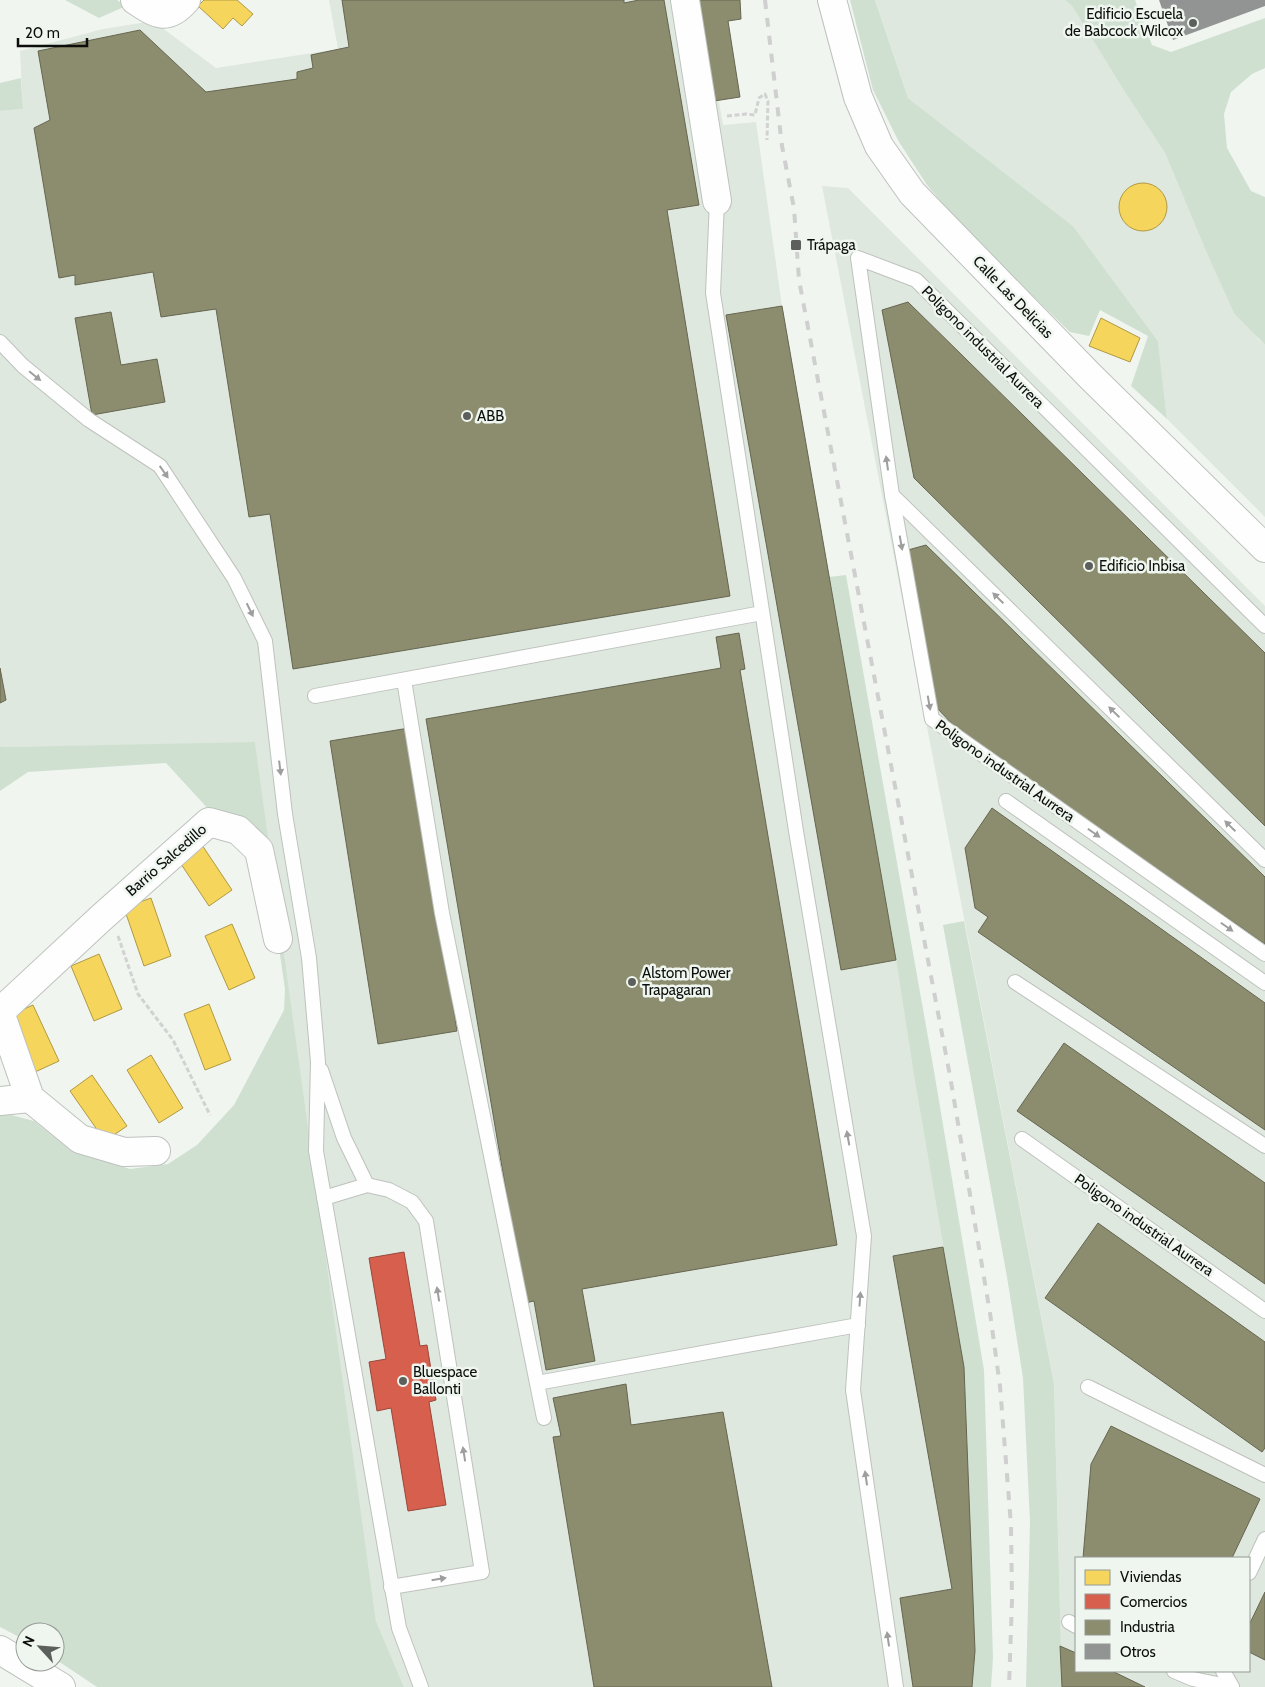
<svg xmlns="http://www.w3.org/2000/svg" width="1265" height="1687" viewBox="0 0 1265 1687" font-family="Cabin,sans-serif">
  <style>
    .built { fill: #dfe8df; fill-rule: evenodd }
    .green { fill: #cfe0d0 }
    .homes { fill: #f6d55c; stroke: #b09944 }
    .shops { fill: #d6604d; stroke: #99473a }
    .industry { fill: #8c8c6e; stroke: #666651 }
    .building { fill: #929493 }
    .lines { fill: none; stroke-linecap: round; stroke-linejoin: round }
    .service-casing { stroke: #bec2be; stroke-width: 16 }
    .minor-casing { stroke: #bec2be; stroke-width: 30 }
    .tertiary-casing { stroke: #bec2be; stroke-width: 30 }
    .motorway-casing { stroke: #bec2be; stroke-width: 30 }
    .path { stroke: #d1d2d1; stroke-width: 3; stroke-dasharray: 5 2.5; stroke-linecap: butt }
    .service { stroke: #fdfefd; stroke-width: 14 }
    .minor { stroke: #fdfefd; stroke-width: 28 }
    .tertiary { stroke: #fdfefd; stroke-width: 28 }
    .motorway { stroke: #fdfefd; stroke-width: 28 }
    .rail { stroke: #cecfce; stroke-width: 4; stroke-dasharray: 9 9; stroke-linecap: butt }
    .oneway { fill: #9d9e9d }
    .poi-dot { fill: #5c5f5c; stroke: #eff6ef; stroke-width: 2 }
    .labels { text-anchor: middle; stroke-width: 5; stroke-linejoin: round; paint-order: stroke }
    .poi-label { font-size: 15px; fill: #0c0e0c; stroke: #eff6ef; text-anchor: start }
    .street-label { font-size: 15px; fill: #0c0e0c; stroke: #eff6ef }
  </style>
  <rect width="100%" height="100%" fill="#f0f5f0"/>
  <g class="built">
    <path d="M 329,0 L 701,0 L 723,125 L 756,122 L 782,306 L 896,960 L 914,1076 L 964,1367 L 972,1687 L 404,1687 L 376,1621 L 255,743 L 4,747 L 0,746 L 0,111 L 23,109 L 20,51 L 103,29 L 153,21 L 216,68 L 338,49 Z"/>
    <path d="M 875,0 L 1065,0 L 1072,6 L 1123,89 L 1165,153 L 1203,244 L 1258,339 L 1265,345 L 1265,517 L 1167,419 L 1158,341 L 1073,226 L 908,98 Z"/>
    <path d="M 822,186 L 848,188 L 1265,606 L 1265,1687 L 1062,1687 L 1054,1382 ZM 1076,1558 L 1249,1558 L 1249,1671 L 1076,1671 Z"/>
  </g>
  <g class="green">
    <path d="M 65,0 L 117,0 L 126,6 L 99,18 Z"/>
    <path d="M 850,0 L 875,0 L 908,98 L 1073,226 L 1158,341 L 1167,419 L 1131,386 L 1148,336 L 1100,310 L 1089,336 L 1070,332 L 972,238 L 927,185 L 899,142 L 873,90 Z"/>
    <path d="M 1065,0 L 1135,0 L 1152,45 L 1171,52 L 1265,18 L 1265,68 L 1252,74 L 1231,92 L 1224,114 L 1227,148 L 1251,191 L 1265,197 L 1265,345 L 1234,313 L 1203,244 L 1165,153 L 1123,89 L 1072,6 Z"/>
    <path d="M 21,78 L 23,109 L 0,111 L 0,83 Z"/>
    <path d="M 846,575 L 934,1071 L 984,1370 L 993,1658 L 991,1687 L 972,1687 L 964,1367 L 914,1076 L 896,960 L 829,577 Z"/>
    <path d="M 255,742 L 376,1621 L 404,1687 L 97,1687 L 55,1659 L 55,1632 L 25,1632 L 25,1640 L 0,1627 L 0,1112 L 34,1121 L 69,1149 L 130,1169 L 168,1164 L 197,1145 L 234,1105 L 284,1010 L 285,989 L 264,845 L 212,813 L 166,763 L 28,772 L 0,791 L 0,746 L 4,747 Z"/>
    <path d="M 964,921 L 1054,1383 L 1062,1687 L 1026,1687 L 1030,1522 L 1023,1378 L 1007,1277 L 943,925 Z"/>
  </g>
  <g class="homes">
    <path d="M 204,0 L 237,0 L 253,14 L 242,26 L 233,18 L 223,29 L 198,6 Z"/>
    <circle cx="1143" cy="207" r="24"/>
    <path d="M 1101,318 L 1140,338 L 1130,362 L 1089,346 Z"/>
    <path d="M 200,842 L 232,890 L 209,906 L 177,858 Z"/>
    <path d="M 151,898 L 171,956 L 144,966 L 124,908 Z"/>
    <path d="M 232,924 L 255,978 L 229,990 L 205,936 Z"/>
    <path d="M 99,954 L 122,1009 L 94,1021 L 71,966 Z"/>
    <path d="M 209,1004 L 231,1060 L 205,1070 L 184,1014 Z"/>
    <path d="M 33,1005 L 59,1061 L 35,1072 L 9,1016 Z"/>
    <path d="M 151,1055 L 183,1108 L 159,1123 L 127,1070 Z"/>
    <path d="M 92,1075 L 127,1126 L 105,1141 L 70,1091 Z"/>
  </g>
  <path class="shops" d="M 404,1252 L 420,1346 L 427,1345 L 436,1400 L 429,1402 L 446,1505 L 408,1511 L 391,1408 L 377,1411 L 369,1362 L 386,1359 L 369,1258 Z"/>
  <g class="industry">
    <path d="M 342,0 L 624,0 L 624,3 L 639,0 L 664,0 L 699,205 L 667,210 L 730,596 L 293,669 L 270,514 L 249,517 L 216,309 L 161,317 L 153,272 L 75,285 L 75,275 L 59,278 L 34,128 L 50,120 L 38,51 L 140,30 L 206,92 L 297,79 L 297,72 L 313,68 L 311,55 L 349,47 Z"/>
    <path d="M 697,0 L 740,0 L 741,19 L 728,21 L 740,97 L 714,101 Z"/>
    <path d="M 908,302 L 1265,653 L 1265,826 L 914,478 L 882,310 Z"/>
    <path d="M 782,306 L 896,960 L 841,970 L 726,315 Z"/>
    <path d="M 111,312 L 121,365 L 157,359 L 165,402 L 92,415 L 75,318 Z"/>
    <path d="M 926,545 L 1265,877 L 1265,944 L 957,729 L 935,706 L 908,550 Z"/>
    <path d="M 739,633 L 745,669 L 740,670 L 837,1245 L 582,1289 L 595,1361 L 546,1370 L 534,1301 L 525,1303 L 426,719 L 721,668 L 716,637 Z"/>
    <path d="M 0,668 L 6,700 L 0,703 Z"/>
    <path d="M 409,728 L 457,1031 L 378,1044 L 330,741 Z"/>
    <path d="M 992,808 L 1265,1003 L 1265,1130 L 978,932 L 988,917 L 975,908 L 965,848 Z"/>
    <path d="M 1064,1043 L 1265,1183 L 1265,1284 L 1017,1111 Z"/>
    <path d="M 1098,1223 L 1265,1342 L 1265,1448 L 1262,1452 L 1045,1298 Z"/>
    <path d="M 943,1247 L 964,1367 L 975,1651 L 972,1687 L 913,1687 L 900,1598 L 952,1589 L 893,1256 Z"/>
    <path d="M 626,1384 L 631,1425 L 723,1412 L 772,1687 L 594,1687 L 553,1437 L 561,1436 L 553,1398 Z"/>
    <path d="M 1111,1426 L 1260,1499 L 1232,1558 L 1083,1558 L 1091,1464 Z"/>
    <path d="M 1265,1592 L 1265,1660 L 1249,1652 L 1249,1625 Z"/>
    <path d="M 1060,1646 L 1076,1653 L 1076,1671 L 1112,1671 L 1145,1687 L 1062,1687 Z"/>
  </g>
  <path class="building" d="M 1159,0 L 1265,0 L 1265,6 L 1173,40 Z"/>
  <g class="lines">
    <defs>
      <g id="service">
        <path d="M 717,201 L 713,293 L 796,831 L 864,1236 L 853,1390 L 896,1687"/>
        <path d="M 0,342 L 23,366 L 89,420 L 160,466 L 234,578 L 265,641 L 285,814 L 309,958 L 318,1062 L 316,1151 L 399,1628 L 421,1687"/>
        <path d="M 892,495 L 932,719 L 1265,954"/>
        <path d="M 1265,626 L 916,280 L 858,258 L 892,495 L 1265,860"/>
        <path d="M 404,680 L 442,913 L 544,1418"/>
        <path d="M 315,696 L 762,613"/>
        <path d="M 1006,801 L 1265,983"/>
        <path d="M 1015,982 L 1265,1146"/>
        <path d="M 321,1070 L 344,1138 L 367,1185"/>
        <path d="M 1022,1139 L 1265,1311"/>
        <path d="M 324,1198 L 367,1185 L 389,1190 L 412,1202 L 426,1221 L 482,1572 L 391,1587"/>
        <path d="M 537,1383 L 858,1325"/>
        <path d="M 1088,1387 L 1265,1475"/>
        <path d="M 1249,1573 L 1265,1539"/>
        <path d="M 1069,1622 L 1076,1626"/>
        <path d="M 1174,1671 L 1193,1679 L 1232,1687"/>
        <path d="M 1223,1671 L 1232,1687"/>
      </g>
      <g id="minor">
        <path d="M 135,0 C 156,14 167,22 186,0"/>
        <path d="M 685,0 L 717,201"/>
        <path d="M 0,1101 L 30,1098"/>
        <path d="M 156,1151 L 124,1152 L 80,1139 L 30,1098 L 0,1012 L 101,918 L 209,822 L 238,830 L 259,850 L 278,939"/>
      </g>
      <path id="tertiary" d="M 832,0 L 858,97 L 879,146 L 912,193 L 1090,376 L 1265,548"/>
      <path id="motorway" d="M 0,1650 L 61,1687"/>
    </defs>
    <use href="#service" class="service-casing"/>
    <use href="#minor" class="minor-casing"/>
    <use href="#tertiary" class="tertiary-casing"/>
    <use href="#motorway" class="motorway-casing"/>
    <g class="path">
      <path d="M 727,116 L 746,114 L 755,115 L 759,98 L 765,94 L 768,101 L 767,140"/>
      <path d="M 118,936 L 138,994 L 173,1040 L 210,1115"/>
    </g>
    <use href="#service" class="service"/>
    <use href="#minor" class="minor"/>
    <use href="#tertiary" class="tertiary"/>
    <use href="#motorway" class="motorway"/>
    <path class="rail" d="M 765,0 L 782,146 L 794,208 L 799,280 L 950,1076 L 990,1313 L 1000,1386 L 1011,1525 L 1012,1600 L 1009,1687"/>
  </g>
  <defs><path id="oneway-solid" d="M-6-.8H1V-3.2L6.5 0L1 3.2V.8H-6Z" transform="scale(1.25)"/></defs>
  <g class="oneway">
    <use href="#oneway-solid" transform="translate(35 376) rotate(39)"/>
    <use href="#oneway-solid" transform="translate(887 463) rotate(-98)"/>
    <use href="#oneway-solid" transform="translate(164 472) rotate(55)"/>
    <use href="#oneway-solid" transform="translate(901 543) rotate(80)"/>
    <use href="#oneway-solid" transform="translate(998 598) rotate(-136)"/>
    <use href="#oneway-solid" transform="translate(250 610) rotate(64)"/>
    <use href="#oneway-solid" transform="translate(929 703) rotate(80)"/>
    <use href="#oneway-solid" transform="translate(1114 712) rotate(-136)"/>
    <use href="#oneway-solid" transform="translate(280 768) rotate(83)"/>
    <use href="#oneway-solid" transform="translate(1230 826) rotate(-136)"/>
    <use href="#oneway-solid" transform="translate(1094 833) rotate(35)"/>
    <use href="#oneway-solid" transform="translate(1227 927) rotate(35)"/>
    <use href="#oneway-solid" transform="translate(848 1138) rotate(-100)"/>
    <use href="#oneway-solid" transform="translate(438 1294) rotate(-99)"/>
    <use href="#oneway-solid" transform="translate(860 1299) rotate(-86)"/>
    <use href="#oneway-solid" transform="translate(464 1454) rotate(-99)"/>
    <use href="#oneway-solid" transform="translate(866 1478) rotate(-98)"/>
    <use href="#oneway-solid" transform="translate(439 1579) rotate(-9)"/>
    <use href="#oneway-solid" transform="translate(888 1639) rotate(-98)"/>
  </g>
  <g class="poi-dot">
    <circle cx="1193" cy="23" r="5"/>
    <rect x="790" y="239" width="12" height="12" rx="2.5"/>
    <circle cx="467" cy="416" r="5"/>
    <circle cx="1089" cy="566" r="5"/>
    <circle cx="632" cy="982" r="5"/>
    <circle cx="403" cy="1381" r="5"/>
  </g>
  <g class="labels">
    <g class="poi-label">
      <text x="1183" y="19" text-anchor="end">Edificio Escuela<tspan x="1183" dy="17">de Babcock Wilcox</tspan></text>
      <text x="807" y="250">Trápaga</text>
      <text x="477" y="421">ABB</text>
      <text x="1099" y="571">Edificio Inbisa</text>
      <text x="642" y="978">Alstom Power<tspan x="642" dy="17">Trapagaran</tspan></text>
      <text x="413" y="1377">Bluespace<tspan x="413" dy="17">Ballonti</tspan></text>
    </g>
    <g class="street-label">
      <text transform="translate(1013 297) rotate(46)" y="5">Calle Las Delicias</text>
      <text transform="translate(983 347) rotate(45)" y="5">Poligono industrial Aurrera</text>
      <text transform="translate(1005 771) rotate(35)" y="5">Poligono industrial Aurrera</text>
      <text transform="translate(166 860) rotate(-41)" y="5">Barrio Salcedillo</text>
      <text transform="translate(1144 1225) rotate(35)" y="5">Poligono industrial Aurrera</text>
    </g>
  </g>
  <rect x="1075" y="1557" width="175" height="115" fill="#eff6ef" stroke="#949994"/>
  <rect x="1085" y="1570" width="25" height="15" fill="#f6d55c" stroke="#949994"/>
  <text x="1120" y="1582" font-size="15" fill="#0c0e0c">Viviendas</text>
  <rect x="1085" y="1594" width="25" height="15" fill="#d6604d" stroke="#949994"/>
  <text x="1120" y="1607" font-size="15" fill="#0c0e0c">Comercios</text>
  <rect x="1085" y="1620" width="25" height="15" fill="#8c8c6e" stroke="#949994"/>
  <text x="1120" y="1632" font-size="15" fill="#0c0e0c">Industria</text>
  <rect x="1085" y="1644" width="25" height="15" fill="#929493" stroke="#949994"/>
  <text x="1120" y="1657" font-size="15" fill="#0c0e0c">Otros</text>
  <g transform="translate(40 1647) rotate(296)"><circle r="24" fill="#eff6ef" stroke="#949994"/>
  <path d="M0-4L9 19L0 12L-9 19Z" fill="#5c5f5c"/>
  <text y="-8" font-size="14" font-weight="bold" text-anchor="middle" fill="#0c0e0c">N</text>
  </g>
  <path d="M18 38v8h69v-8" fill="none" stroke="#0c0e0c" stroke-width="2.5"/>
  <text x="25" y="38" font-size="15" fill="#0c0e0c" stroke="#eff6ef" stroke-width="4" paint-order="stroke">20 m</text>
</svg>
